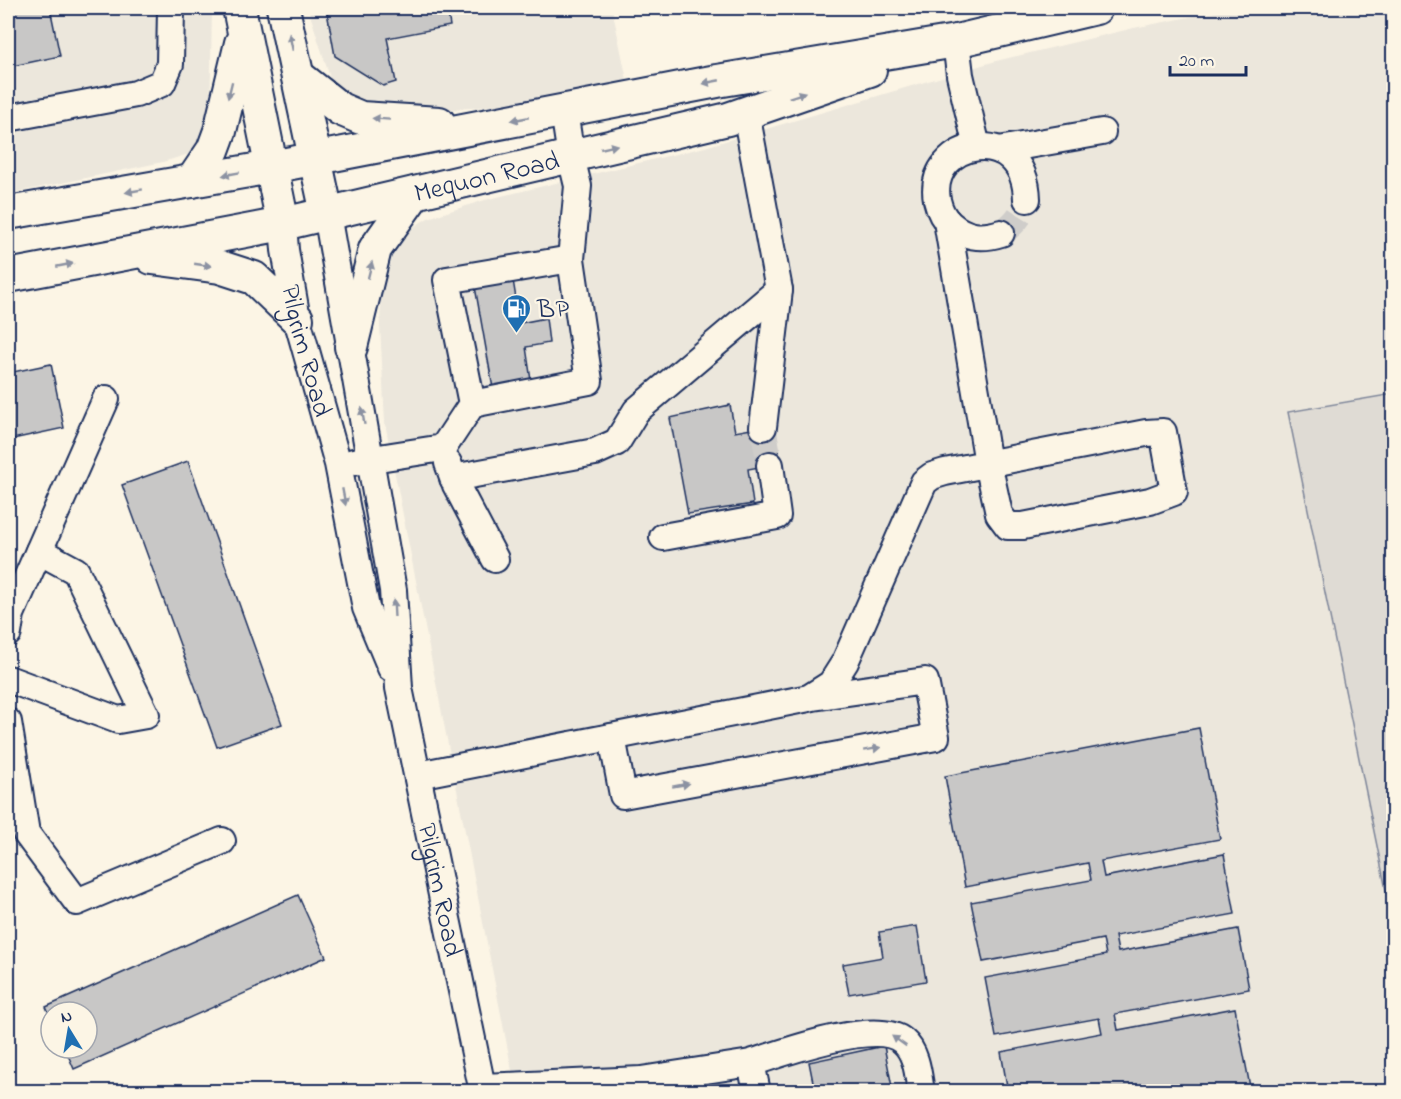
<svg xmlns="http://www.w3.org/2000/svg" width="1401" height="1099" viewBox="0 0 1401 1099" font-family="'Indie Flower',sans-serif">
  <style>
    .built { fill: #ece7dc }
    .green { fill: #dfdbd4; stroke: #7d8599; stroke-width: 1.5 }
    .building { fill: #c8c7c6; stroke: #1b2f5e; stroke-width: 1.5 }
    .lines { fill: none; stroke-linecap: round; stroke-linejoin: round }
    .minor-tunnel { stroke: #cfcdca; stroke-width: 26; stroke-dasharray: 26 13; stroke-linecap: butt }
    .minor-casing { stroke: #1b2f5e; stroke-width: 30 }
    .major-casing { stroke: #1b2f5e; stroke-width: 36 }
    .minor { stroke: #fcf5e5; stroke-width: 26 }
    .major { stroke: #fcf5e5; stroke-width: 32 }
    .oneway { fill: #8c92a2 }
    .labels { text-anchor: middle; stroke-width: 4.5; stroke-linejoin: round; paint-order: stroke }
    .street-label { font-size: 27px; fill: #1b2f5e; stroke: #fcf5e5 }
    .poi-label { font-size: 27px; fill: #1b2f5e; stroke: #fcf5e5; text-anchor: start }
  </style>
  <rect width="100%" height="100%" fill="#fcf5e5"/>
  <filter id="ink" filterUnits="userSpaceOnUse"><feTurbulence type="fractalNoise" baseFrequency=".0167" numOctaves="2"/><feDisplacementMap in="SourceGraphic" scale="12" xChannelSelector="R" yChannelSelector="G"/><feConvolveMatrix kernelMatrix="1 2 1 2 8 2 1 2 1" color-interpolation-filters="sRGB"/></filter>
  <g filter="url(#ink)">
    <g class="built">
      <path d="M 8,8 L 212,8 L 210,122 L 205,140 L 189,154 L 163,162 L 8,194 Z"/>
      <path d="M 308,8 L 612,8 L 628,85 L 540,102 L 497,106 L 441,110 L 365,107 L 343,97 L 331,81 Z"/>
      <path d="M 1235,8 L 1393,8 L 1393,393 L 1288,412 L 1393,924 L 1393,1091 L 516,1091 L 385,423 L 380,325 L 382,277 L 386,256 L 405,232 L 428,218 L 485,200 L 705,147 L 996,61 L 1134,28 Z"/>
    </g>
    <path class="green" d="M 1393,394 L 1394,394 L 1393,924 L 1288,412 Z"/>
    <g class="building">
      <path d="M 8,8 L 50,8 L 60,56 L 8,67 Z"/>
      <path d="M 352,8 L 447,8 L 450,26 L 387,38 L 396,82 L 383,86 L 335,56 L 327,12 Z"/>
      <path d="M 512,274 L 520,323 L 546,318 L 549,343 L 526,347 L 532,387 L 494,394 L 474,281 Z"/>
      <path d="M 51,364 L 64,428 L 8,440 L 8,373 Z"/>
      <path d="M 730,405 L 735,432 L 773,425 L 781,463 L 748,469 L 753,504 L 688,514 L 670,418 Z"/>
      <path d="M 188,461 L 282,724 L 217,747 L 122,485 Z"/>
      <path d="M 1199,728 L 1220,839 L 1101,861 L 1104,877 L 1224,854 L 1235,914 L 1115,936 L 1118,952 L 1238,929 L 1249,989 L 1115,1014 L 1118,1030 L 1235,1008 L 1251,1092 L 1008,1092 L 1001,1052 L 1102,1033 L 1099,1018 L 996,1037 L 985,978 L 1106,955 L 1103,939 L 983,962 L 971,902 L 1091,880 L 1088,863 L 965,887 L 945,776 Z"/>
      <path d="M 298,895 L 326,957 L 74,1069 L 65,1048 L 87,1048 L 87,1012 L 51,1012 L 51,1018 L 46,1007 Z"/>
      <path d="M 917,926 L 926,981 L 849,994 L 843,964 L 883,957 L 879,932 Z"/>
      <path d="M 884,1046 L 893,1092 L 815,1092 L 809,1062 Z"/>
    </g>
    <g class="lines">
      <g class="minor-tunnel">
        <path d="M 1001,233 C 1015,224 1022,215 1027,199"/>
        <path d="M 763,427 L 770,465"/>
      </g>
      <defs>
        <g id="minor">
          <path d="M 956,41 L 960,75 L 977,147"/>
          <path d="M 746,113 L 779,290 L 763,427"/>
          <path d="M 8,118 L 136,94 L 162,83 L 170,64 L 171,8"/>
          <path d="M 999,150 L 1102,132"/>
          <path id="s1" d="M 327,214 L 393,590 L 399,688 L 483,1092"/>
          <path id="s2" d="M 283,224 L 285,250 L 297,319 L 338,464 L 366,608 L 391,668"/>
          <path d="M 1001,233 C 982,239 966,238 950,224 C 943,218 939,209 937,200 C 926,140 1025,120 1027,199"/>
          <path d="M 472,404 L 589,381 L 571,259 L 578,186 L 571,157 L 564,111"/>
          <path d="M 353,462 L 443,448 L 472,404 L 447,280 L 571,259"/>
          <path d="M 448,463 L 456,485 L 495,559"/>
          <path d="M 453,478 L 595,452 L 617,442 L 636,411 L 779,290"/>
          <path d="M 663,537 L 777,516 L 770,465"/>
          <path d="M 8,633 L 11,614 L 106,399"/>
          <path d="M 8,679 L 118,720 L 146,715 L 76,571 L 39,551"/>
          <path d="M 8,722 L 26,833 L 77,902 L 222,841"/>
          <path d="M 612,737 L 623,795 L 936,737 L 925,681 L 813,697"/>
          <path d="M 418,775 L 809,698 L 831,684 L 845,662 L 924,482 L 932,476 L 945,472 L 1146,433 L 1163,432 L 1174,492 L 1150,501 L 1023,526 L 1008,526 L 999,514 L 988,463 L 947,221"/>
          <path d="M 751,1063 C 782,1053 877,1018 903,1041 C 917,1053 918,1074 921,1092"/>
          <path d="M 482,1087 L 641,1080 L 751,1063 L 757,1092"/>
        </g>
        <g id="major">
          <path d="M 239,8 L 283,224"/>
          <path d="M 283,8 L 327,214"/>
          <path d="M 298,76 L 340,109 L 361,118 L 439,123"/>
          <path d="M 192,181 L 213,150 L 220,131 L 241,43"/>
          <path d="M 8,213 L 271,167 L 717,81 L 956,41 L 1096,8"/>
          <path d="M 152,258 L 220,267 L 254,278 L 297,319"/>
          <path id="s3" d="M 8,276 L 283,224 L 728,119 L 870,70"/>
          <path d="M 351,347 L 375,249 L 415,193"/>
        </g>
      </defs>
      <use href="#minor" class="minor-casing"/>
      <use href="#major" class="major-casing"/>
      <use href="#minor" class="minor"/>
      <use href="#major" class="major"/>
    </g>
    <defs><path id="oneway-solid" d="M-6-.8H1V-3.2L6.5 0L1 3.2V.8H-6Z" transform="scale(1.5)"/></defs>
    <g class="oneway">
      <use href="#oneway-solid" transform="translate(291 42) rotate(-102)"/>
      <use href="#oneway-solid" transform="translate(711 82) rotate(169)"/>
      <use href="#oneway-solid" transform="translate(230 90) rotate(104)"/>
      <use href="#oneway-solid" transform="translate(797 95) rotate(-19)"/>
      <use href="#oneway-solid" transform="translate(381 119) rotate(-176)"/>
      <use href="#oneway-solid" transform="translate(520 119) rotate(169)"/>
      <use href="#oneway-solid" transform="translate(609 147) rotate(-13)"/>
      <use href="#oneway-solid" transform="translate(231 174) rotate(170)"/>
      <use href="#oneway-solid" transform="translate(134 191) rotate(170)"/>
      <use href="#oneway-solid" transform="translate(65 265) rotate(-11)"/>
      <use href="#oneway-solid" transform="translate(203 265) rotate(8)"/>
      <use href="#oneway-solid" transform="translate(370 270) rotate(-76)"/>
      <use href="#oneway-solid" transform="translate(363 416) rotate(-100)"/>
      <use href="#oneway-solid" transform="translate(344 497) rotate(79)"/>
      <use href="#oneway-solid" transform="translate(394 608) rotate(-93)"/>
      <use href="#oneway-solid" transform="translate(872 749) rotate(-10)"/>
      <use href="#oneway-solid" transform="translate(681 785) rotate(-10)"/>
      <use href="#oneway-solid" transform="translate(899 1041) rotate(-145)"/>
    </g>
  </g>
  <defs>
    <symbol id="fuel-pin" viewBox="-11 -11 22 30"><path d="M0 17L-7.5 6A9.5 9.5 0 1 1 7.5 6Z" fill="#1f6fb2" stroke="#fcf5e5"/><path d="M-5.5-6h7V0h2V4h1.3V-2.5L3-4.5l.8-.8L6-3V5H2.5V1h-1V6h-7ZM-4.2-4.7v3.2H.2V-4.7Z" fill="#fff"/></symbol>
  </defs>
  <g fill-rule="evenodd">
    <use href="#fuel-pin" x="500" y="292" width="33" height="45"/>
  </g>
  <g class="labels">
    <g class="street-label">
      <text dy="9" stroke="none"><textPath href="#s3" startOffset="489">Mequon Road</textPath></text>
      <text dy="9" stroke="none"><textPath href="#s2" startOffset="129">Pilgrim Road</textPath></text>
      <text dy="9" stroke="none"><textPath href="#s1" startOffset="686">Pilgrim Road</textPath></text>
    </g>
    <g class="poi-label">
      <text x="537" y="317">BP</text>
    </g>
  </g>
  <rect width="1401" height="1099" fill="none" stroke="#fcf5e5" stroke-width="30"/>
  <rect x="15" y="15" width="1371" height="1069" fill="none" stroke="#1b2f5e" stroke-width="2" filter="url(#ink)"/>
  <g transform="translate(69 1030) rotate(349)"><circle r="28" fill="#fcf5e5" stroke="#a2a6af" stroke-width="1.5"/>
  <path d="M0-4.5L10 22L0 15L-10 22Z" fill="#1f6fb2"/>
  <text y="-9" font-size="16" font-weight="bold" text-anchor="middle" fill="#1b2f5e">N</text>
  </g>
  <path d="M1170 66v9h76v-9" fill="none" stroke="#1b2f5e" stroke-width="3"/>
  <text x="1179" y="66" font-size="18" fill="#1b2f5e" stroke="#fcf5e5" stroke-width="4.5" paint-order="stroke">20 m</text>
</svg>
